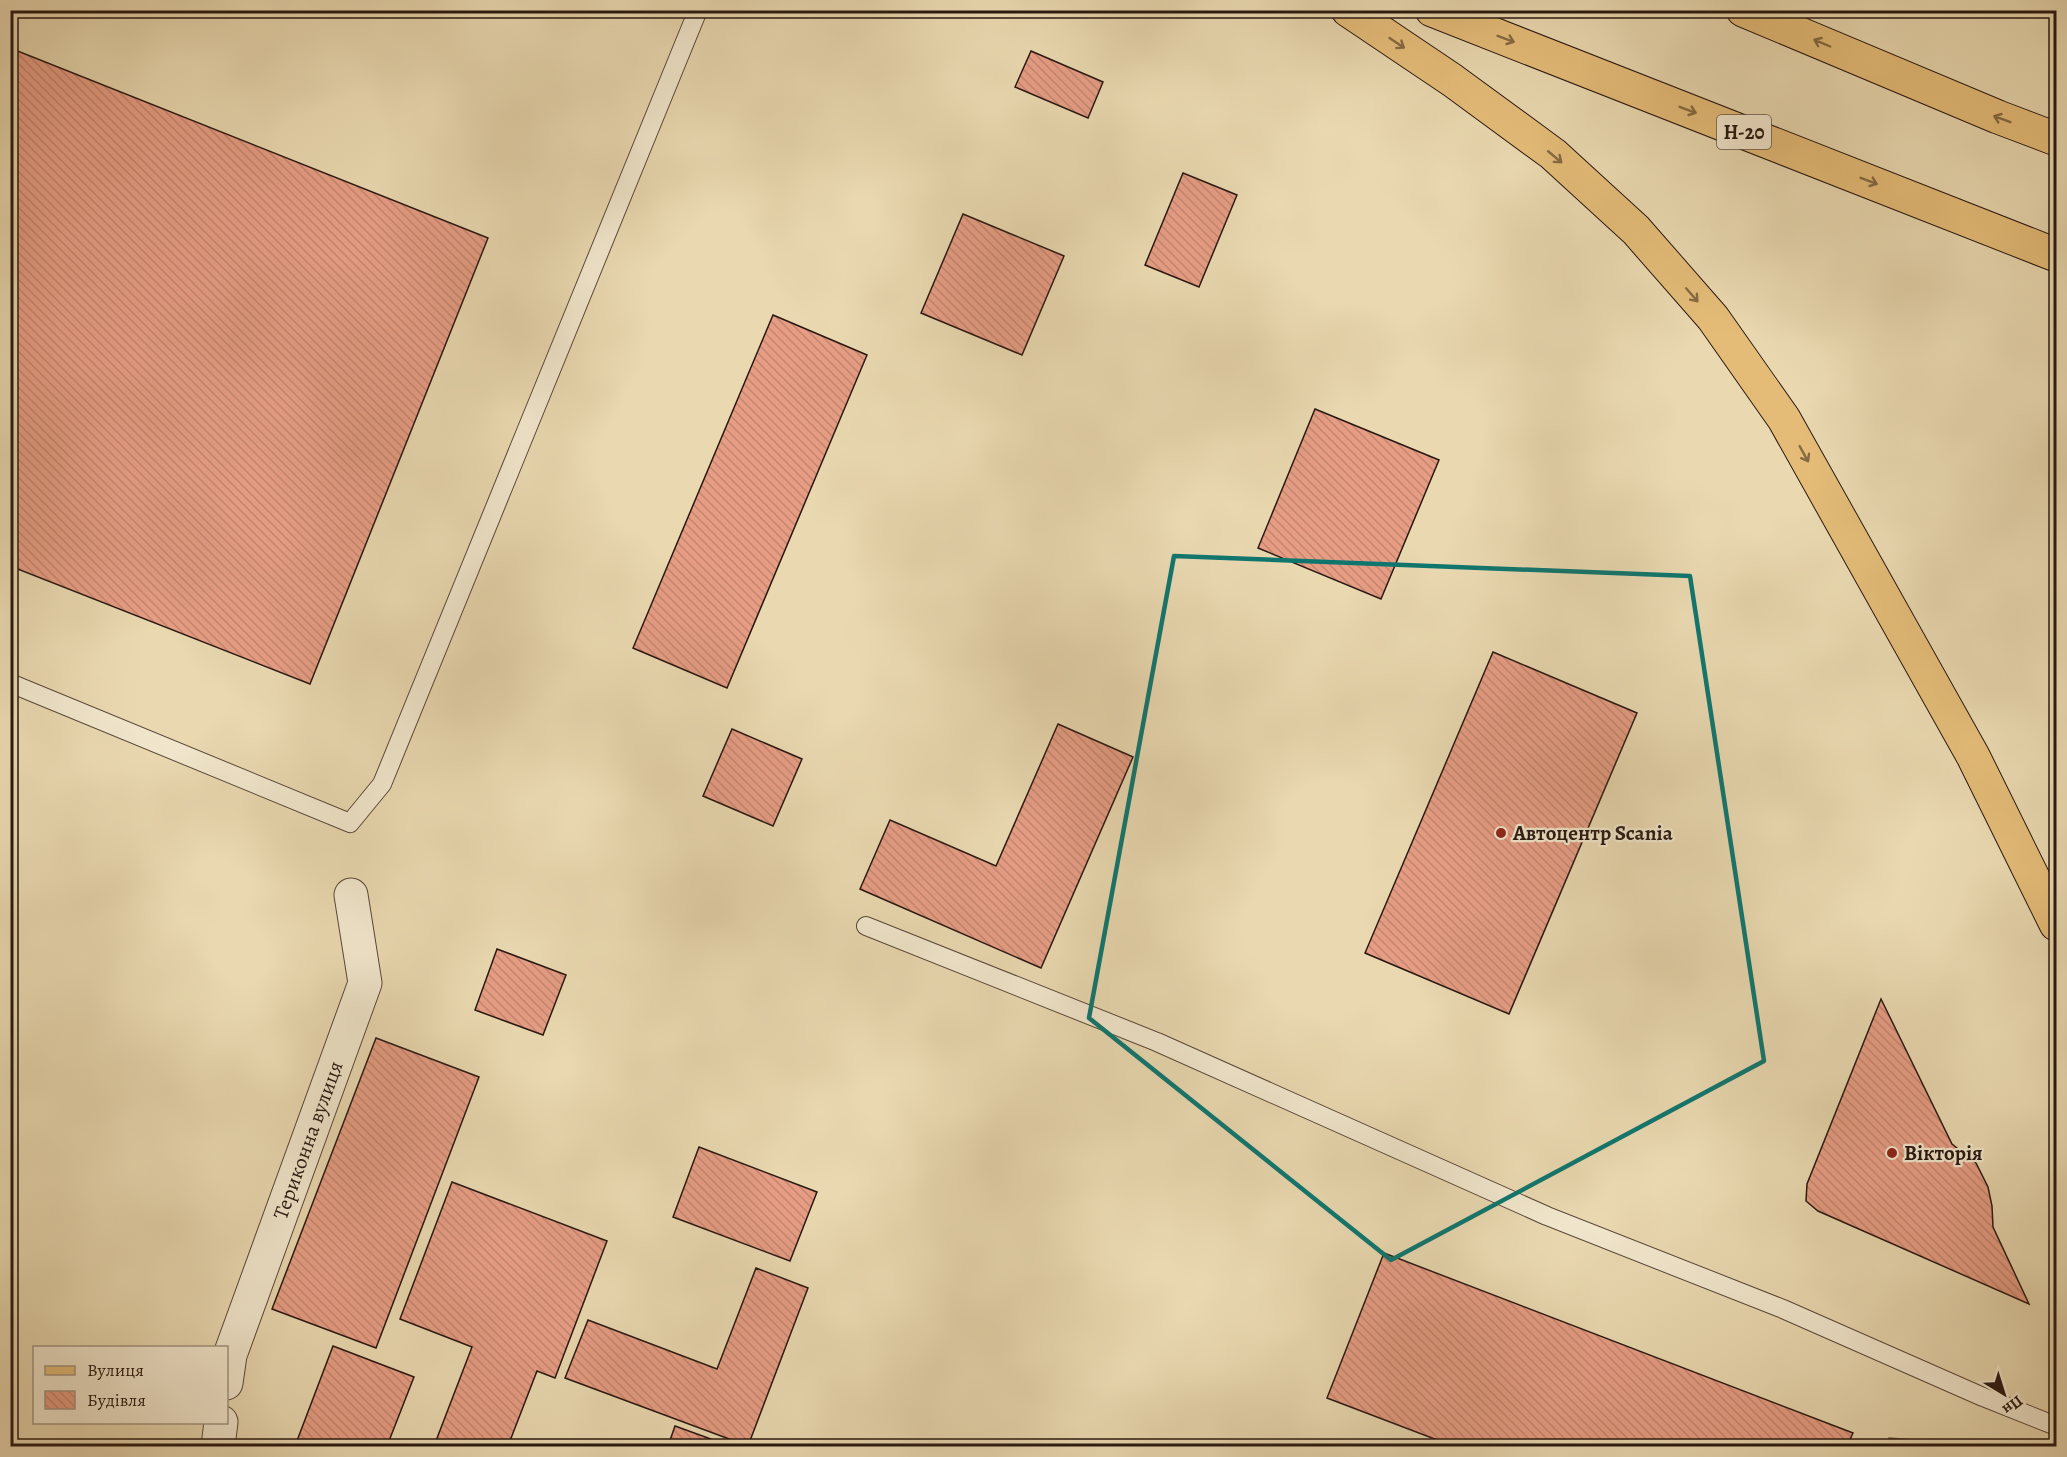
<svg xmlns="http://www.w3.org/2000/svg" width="2067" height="1457" viewBox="0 0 2067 1457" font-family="Alegreya,serif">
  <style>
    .forest { fill: url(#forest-crowns); stroke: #716b4d; stroke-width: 1.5 }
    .building { fill: url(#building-back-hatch); stroke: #291811; stroke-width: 1.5 }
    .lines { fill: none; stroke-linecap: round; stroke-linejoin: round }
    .lane-casing { stroke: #594839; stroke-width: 20 }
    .street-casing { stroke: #594839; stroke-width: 35 }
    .primary-casing { stroke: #291811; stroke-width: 35 }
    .lane { stroke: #f1e6cc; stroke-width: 18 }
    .street { stroke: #f1e6cc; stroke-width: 33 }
    .primary { stroke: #e4bc78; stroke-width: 33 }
    .oneway { stroke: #866a44 }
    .marked { fill: none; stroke: #0f766e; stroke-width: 4.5; stroke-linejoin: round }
    .poi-dot { fill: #8f2418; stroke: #f1e6cc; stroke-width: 2 }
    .labels { text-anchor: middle; stroke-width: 4.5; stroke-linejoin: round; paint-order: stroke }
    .shield { fill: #f1e6cc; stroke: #655649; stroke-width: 1.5 }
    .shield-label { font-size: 20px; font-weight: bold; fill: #291811 }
    .poi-label { font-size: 21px; font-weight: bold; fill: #291811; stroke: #f1e6cc; text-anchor: start }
    .street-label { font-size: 21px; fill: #291811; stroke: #f1e6cc }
  </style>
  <defs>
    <pattern id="forest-crowns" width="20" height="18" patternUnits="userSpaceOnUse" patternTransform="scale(1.5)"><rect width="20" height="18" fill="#b9be89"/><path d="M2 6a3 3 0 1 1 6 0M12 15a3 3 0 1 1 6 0" fill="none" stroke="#9fa375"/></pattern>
    <pattern id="building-back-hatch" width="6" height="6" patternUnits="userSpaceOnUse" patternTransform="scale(1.5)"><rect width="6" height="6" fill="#e69d84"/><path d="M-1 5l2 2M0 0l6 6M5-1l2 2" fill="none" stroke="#c58671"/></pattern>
  </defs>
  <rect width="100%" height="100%" fill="#e9d8b0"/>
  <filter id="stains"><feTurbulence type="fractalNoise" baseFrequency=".00333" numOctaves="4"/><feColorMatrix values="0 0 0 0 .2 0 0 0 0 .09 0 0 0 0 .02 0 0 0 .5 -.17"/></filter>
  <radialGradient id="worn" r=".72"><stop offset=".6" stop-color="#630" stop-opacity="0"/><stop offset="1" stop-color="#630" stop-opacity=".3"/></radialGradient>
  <path class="forest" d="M 1889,1438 L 1990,1446 L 1885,1446 Z"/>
  <g class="building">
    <path d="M 10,48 L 488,238 L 310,684 L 10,566 Z"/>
    <path d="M 1031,51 L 1103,82 L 1088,118 L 1015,87 Z"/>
    <path d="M 1183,173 L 1237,195 L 1199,287 L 1145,265 Z"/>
    <path d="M 963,214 L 1064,256 L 1022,355 L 921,313 Z"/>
    <path d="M 773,315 L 867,355 L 727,688 L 633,648 Z"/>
    <path d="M 1315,409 L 1439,460 L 1381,599 L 1258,548 Z"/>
    <path d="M 1493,652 L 1637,713 L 1509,1014 L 1365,953 Z"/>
    <path d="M 1058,724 L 1133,757 L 1041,968 L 860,889 L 890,820 L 996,866 Z"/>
    <path d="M 732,729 L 802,759 L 773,826 L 703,796 Z"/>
    <path d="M 497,949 L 566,975 L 543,1035 L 475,1010 Z"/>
    <path d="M 1881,999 L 1952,1144 L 1976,1163 L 1988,1187 L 1992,1206 L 1993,1227 L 2029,1304 L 1818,1211 L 1806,1201 L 1807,1184 Z"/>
    <path d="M 376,1038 L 479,1077 L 376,1348 L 272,1309 Z"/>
    <path d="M 699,1147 L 817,1192 L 790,1261 L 673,1217 Z"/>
    <path d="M 452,1182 L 607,1241 L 555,1378 L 537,1371 L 508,1446 L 434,1446 L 472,1347 L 400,1319 Z"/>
    <path d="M 1384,1253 L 1853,1433 L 1847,1446 L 1453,1446 L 1327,1398 Z"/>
    <path d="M 756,1268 L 808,1288 L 748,1446 L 565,1378 L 588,1320 L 717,1369 Z"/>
    <path d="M 333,1346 L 414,1377 L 387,1446 L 295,1446 Z"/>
    <path d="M 675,1426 L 730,1446 L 668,1446 Z"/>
  </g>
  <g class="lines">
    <defs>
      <g id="lane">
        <path d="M 10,683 L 350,823 L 382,784 L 698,10"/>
        <path d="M 866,926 L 1157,1042 L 1547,1216 L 1783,1309 L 1983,1397 L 2056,1426"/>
      </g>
      <g id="street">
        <path d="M 226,1383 L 230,1355 L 365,983 L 351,895"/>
        <path d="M 218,1446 L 221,1422"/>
      </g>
      <g id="primary">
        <path d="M 1348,10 L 1452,80 L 1553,154 L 1636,230 L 1713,318 L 1784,419 L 1973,756 L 2056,924"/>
        <path d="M 1432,10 L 2056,255"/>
        <path d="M 1743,10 L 1998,117 L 2056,139"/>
      </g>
    </defs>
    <use href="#lane" class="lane-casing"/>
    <use href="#street" class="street-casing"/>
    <use href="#primary" class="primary-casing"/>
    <use href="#lane" class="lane"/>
    <use href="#street" class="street"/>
    <use href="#primary" class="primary"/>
  </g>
  <defs><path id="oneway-shaft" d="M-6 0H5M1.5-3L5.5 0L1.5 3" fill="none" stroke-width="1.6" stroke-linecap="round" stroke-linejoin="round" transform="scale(1.5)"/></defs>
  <g class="oneway">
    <use href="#oneway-shaft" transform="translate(1506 39) rotate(21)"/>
    <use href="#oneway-shaft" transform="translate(1397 43) rotate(34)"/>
    <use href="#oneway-shaft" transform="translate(1822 43) rotate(-157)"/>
    <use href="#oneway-shaft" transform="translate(1688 110) rotate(21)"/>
    <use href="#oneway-shaft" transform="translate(2002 119) rotate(-159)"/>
    <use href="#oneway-shaft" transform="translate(1555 157) rotate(40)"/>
    <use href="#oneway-shaft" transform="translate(1869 181) rotate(21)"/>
    <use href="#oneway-shaft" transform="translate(1692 295) rotate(49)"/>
    <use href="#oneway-shaft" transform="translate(1804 454) rotate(61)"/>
  </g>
  <path class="marked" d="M 1174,556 L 1690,576 L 1764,1061 L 1391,1260 L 1089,1018 Z"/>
  <g class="poi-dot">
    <circle cx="1501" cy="833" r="6"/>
    <circle cx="1892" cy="1153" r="6"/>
  </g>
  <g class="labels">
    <rect class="shield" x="1717" y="115" width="54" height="34" rx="4.5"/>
    <g class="shield-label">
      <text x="1744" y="139">Н-20</text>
    </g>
    <g class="poi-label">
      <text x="1513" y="840">Автоцентр Scania</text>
      <text x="1904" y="1160">Вікторія</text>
    </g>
    <g class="street-label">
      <text transform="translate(308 1140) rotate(-70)" y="7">Териконна вулиця</text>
    </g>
  </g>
  <rect width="2067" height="1457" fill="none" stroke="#e9d8b0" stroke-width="36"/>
  <rect x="12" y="12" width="2043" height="1433" fill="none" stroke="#291811" stroke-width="3"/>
  <rect x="18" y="18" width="2031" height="1421" fill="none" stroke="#291811" stroke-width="1.5"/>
  <rect x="33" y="1346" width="195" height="78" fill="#f1e6cc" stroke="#a19481" stroke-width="1.5"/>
  <rect x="45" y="1366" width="30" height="9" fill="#e4bc78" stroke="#a19481" stroke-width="1.5"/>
  <text x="87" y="1376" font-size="18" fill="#291811">Вулиця</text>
  <rect x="45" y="1391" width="30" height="18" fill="url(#building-back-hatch)" stroke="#a19481" stroke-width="1.5"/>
  <text x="87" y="1406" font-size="18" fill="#291811">Будівля</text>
  <g transform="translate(2004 1394) rotate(142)" stroke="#f1e6cc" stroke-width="4.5" paint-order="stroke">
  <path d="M0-4.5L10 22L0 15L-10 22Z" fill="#291811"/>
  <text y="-9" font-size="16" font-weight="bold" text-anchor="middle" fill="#291811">Пн</text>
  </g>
  <rect width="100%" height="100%" filter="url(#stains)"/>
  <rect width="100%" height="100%" fill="url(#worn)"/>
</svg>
